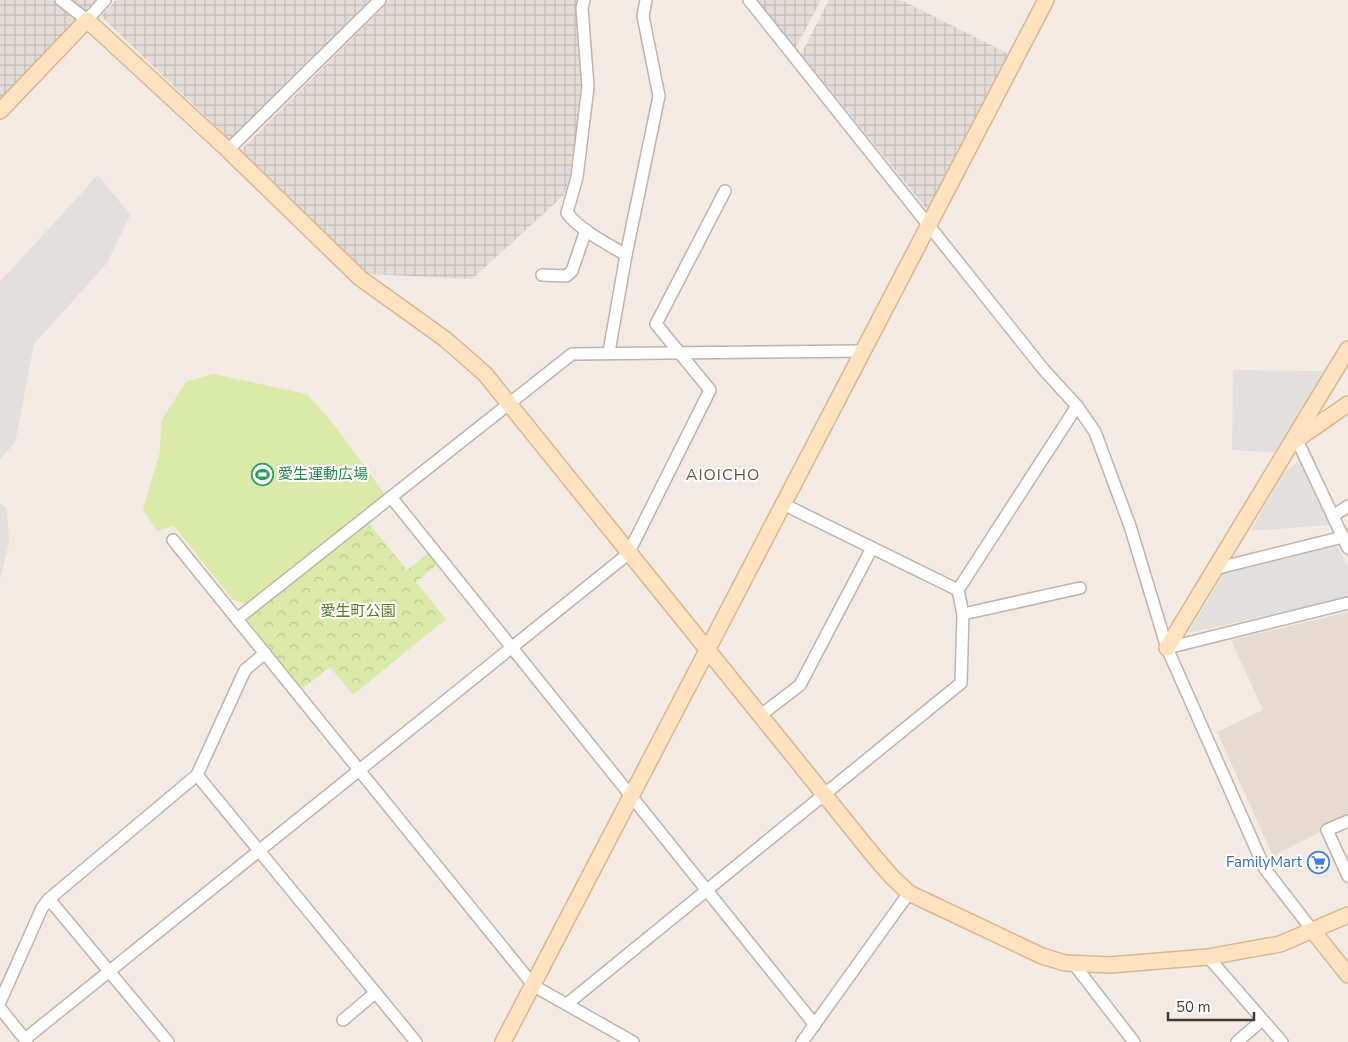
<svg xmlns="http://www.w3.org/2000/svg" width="1348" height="1042" viewBox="0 0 1348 1042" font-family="'Nunito Sans','Noto Sans JP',sans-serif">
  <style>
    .residential { fill: #e7dbd1 }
    .industrial { fill: url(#industrial-grid) }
    .grass { fill: #daeaa9 }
    .park { fill: url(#park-crowns) }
    .parking { fill: #e3dfdc }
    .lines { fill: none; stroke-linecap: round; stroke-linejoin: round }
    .street-casing { stroke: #c1b3a8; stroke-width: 14 }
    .secondary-casing { stroke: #d9b792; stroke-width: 18 }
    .street { stroke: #fff; stroke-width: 11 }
    .secondary { stroke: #ffe3c1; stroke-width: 15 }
    .labels { text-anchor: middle; stroke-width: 4; stroke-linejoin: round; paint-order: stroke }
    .leisure-label { font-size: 15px; fill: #27864d; stroke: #fff; text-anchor: start }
    .park-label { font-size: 15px; fill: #567924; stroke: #fff }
    .shop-label { font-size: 15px; fill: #366cbe; stroke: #fff; text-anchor: end }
    .neighbourhood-label { font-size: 16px; letter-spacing: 1px; fill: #68554a; stroke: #fff }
  </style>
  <defs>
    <pattern id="industrial-grid" width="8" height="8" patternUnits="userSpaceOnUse" patternTransform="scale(1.25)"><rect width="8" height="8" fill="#e4dcd8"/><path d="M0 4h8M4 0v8" fill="none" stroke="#c5beba"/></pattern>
    <pattern id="park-crowns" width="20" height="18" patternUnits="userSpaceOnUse" patternTransform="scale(1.25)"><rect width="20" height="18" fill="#daeaa9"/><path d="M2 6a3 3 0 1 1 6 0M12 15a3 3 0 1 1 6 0" fill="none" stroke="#bcc992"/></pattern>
  </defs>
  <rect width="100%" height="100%" fill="#f3ebe3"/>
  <path class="residential" d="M 1348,612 L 1348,818 L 1273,856 L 1217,732 L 1263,710 L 1231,640 Z"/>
  <g class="industrial">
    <path d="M 0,0 L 53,0 L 80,21 L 0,104 Z"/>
    <path d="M 69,0 L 100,0 L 87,14 Z"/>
    <path d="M 116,0 L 372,0 L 231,141 L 101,16 Z"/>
    <path d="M 390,0 L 580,0 L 579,8 L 582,85 L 577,162 L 563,196 L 472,279 L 369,274 L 240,151 Z"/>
    <path d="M 757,0 L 821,0 L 795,49 Z"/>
    <path d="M 829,0 L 901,0 L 1011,55 L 929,212 L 801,54 Z"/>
  </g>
  <path class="grass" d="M 213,374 L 307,394 L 336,427 L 386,496 L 249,604 L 233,600 L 174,526 L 157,531 L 143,509 L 160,452 L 161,421 L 186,382 Z"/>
  <path class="park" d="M 368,522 L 407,570 L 431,551 L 440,562 L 416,582 L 446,619 L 353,695 L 330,667 L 302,689 L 247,620 Z"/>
  <g class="parking">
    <path d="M 98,175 L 130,215 L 107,263 L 34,344 L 15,443 L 0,459 L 0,282 Z"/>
    <path d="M 1233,370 L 1326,371 L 1278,453 L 1232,450 Z"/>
    <path d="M 1299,460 L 1331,525 L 1250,531 L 1284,473 Z"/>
    <path d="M 0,503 L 7,509 L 9,543 L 0,579 Z"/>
    <path d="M 1337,546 L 1348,567 L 1348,598 L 1188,633 L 1224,572 Z"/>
  </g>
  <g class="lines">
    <defs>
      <g id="street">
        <path d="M 61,0 L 87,20 L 105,0"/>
        <path d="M 584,0 L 582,8 L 588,87 L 577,177 L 567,213 C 581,231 606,243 626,255"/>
        <path d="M 749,0 L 1044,370 L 1077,406 L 1095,432 L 1130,526 L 1167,648 L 1265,869 L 1313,931"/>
        <path d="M 228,150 L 380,0"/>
        <path d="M 542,275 L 566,276 L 572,271 L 586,230"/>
        <path d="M 609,352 L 626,255 L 659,96 L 643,16 L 646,0"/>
        <path d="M 1297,440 L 1348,548"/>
        <path d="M 391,497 L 815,1025"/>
        <path d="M 783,504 L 958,590"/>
        <path d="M 1333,516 L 1348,506"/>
        <path d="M 173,540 L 534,986 L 633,1042"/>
        <path d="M 1214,569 L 1343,537"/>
        <path d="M 963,614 L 1080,588"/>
        <path d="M 237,619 L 572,354 L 864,351"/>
        <path d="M 1167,648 L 1348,603"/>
        <path d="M 761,715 L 800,685 L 872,548"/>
        <path d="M 197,775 L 416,1042"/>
        <path d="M 1348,821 L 1327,830 L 1348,876"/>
        <path d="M 49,899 L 168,1042"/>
        <path d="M 1208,957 L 1282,1042"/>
        <path d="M 1073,963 L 1134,1042"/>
        <path d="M 0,1002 L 42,908 L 49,899 L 197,775 L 245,670 L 265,653"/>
        <path d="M 567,1004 L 961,683 L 963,614 L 958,590 L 1077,406"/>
        <path d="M 0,1008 L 27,1042"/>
        <path d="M 343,1020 L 375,993"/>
        <path d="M 25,1039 L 628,554 L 710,390 L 656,324 L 725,191"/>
        <path d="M 802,1042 L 909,893"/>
        <path d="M 1237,1042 L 1262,1020"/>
      </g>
      <g id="secondary">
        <path d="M 0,111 L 87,20 L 228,150 L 360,278 L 445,339 L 485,374 L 873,855 L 892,877 L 909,893 L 1042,956 L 1065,963 L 1110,965 L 1208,957 L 1280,944 L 1348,915"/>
        <path d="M 1293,442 L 1348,404"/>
        <path d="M 1167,648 L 1348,349"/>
        <path d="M 1313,931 L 1348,975"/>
        <path d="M 503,1042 L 1046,0"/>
      </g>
    </defs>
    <use href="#street" class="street-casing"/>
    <use href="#secondary" class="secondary-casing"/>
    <use href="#street" class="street"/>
    <use href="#secondary" class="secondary"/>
  </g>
  <defs>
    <symbol id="stadium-ring" viewBox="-11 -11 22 22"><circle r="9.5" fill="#fff" stroke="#2e9e5b" stroke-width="1.5"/><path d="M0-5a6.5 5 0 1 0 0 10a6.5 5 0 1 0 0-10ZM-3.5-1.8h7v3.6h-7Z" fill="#2e9e5b"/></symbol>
    <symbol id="supermarket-ring" viewBox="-11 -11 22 22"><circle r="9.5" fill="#fff" stroke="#3f7fe0" stroke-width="1.5"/><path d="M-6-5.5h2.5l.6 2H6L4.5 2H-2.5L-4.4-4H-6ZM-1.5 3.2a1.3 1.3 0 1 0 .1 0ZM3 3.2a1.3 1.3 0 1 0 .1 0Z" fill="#3f7fe0"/></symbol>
  </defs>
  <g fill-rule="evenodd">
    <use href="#stadium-ring" x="250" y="462" width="25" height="25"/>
    <use href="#supermarket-ring" x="1306" y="850" width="25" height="25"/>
  </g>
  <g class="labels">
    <g class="leisure-label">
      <text x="278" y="479">愛生運動広場</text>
    </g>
    <g class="park-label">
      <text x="358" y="616">愛生町公園</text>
    </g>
    <g class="shop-label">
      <text x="1302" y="867">FamilyMart</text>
    </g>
    <g class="neighbourhood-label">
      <text x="723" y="480">AIOICHO</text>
    </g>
  </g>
  <path d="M1168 1012v8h86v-8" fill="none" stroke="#453a33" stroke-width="2.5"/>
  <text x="1176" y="1012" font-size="15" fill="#453a33" stroke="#ffffff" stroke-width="4" paint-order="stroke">50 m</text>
</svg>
